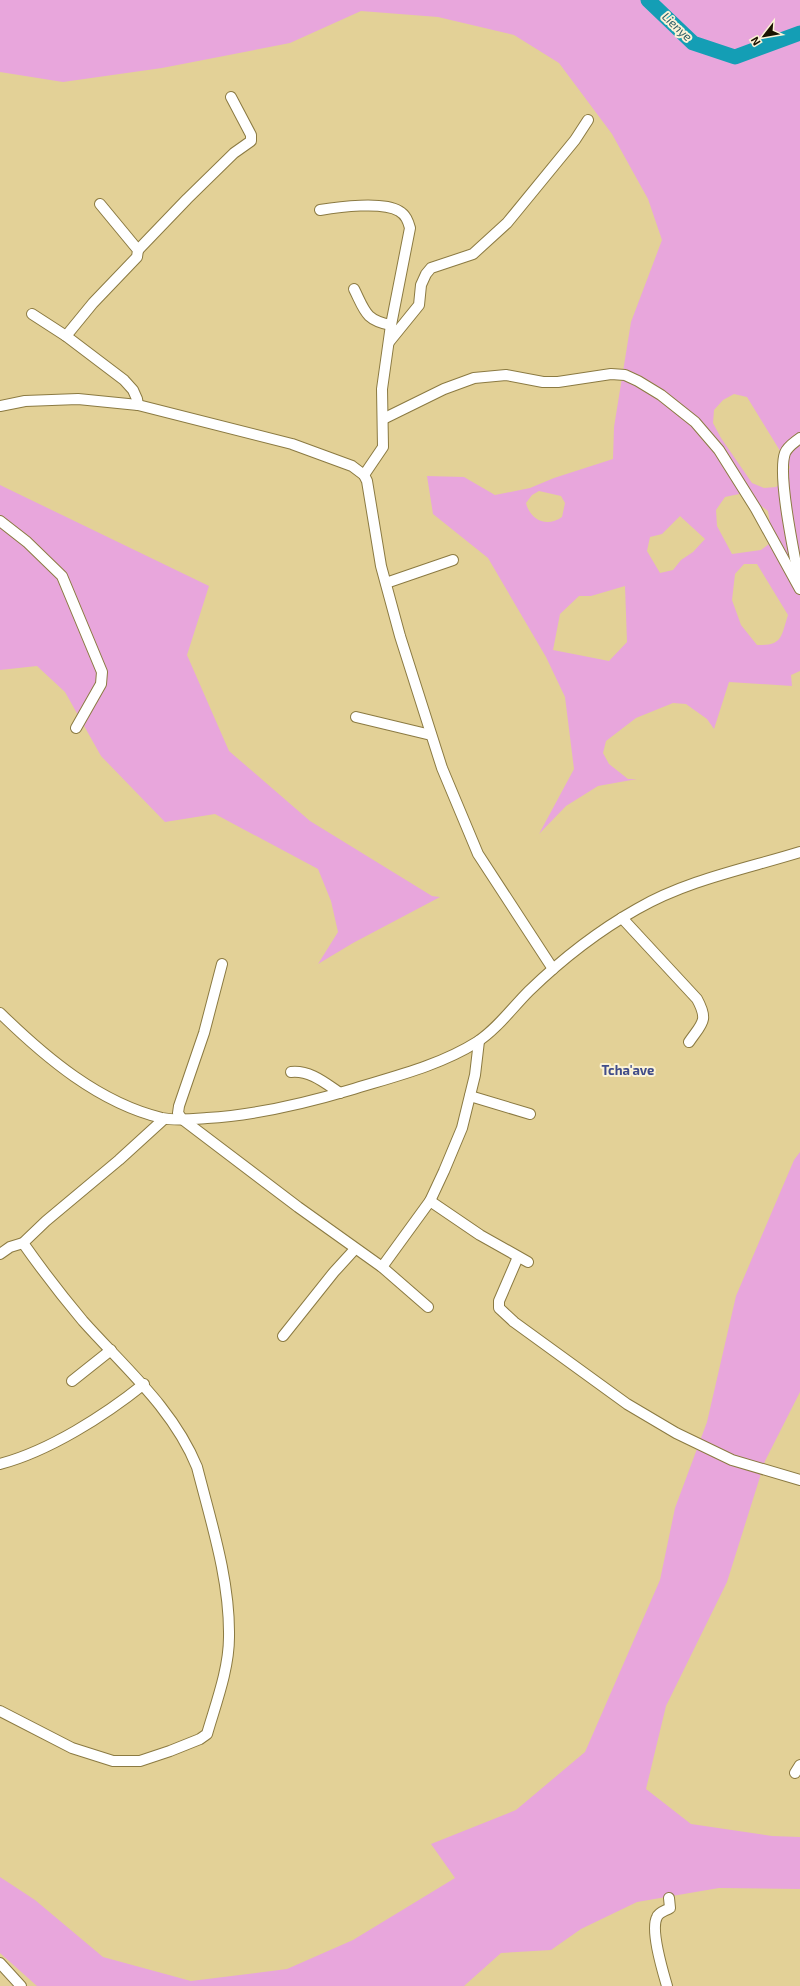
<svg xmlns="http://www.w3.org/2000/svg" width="800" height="1986" viewBox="0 0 800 1986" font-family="'Exo 2',sans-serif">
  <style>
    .green { fill: #e8a6dc; fill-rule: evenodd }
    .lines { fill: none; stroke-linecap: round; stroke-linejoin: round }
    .river { stroke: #149eb5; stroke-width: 15 }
    .minor-casing { stroke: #8b7a42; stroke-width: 12 }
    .minor { stroke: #fff; stroke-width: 10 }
    .labels { text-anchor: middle; stroke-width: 4; stroke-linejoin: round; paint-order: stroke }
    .water-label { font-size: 12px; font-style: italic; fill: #295b65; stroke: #fcf3d6 }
    .quarter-label { font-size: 13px; font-weight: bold; fill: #414d89; stroke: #fcf3d6 }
  </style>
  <rect width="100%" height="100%" fill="#e3d197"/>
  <g class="green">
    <path d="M 0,0 L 800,0 L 800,671 L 791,675 L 792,686 L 729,682 L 714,729 L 707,719 L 686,704 L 673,703 L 636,718 L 606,741 L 603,753 L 609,764 L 628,779 L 637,779 L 598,786 L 566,806 L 539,834 L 574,769 L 565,697 L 546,657 L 488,558 L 433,514 L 427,476 L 464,477 L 495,495 L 530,488 L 554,478 L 613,459 L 614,427 L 631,322 L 662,240 L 648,199 L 612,134 L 559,63 L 514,35 L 438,17 L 361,11 L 290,43 L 162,68 L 63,82 L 0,72 ZM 734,394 L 747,397 L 790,467 L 786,478 L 776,487 L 764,488 L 752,483 L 721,438 L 713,423 L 714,410 L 723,400 ZM 539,491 L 561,496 L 565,503 L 562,517 C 547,528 530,520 526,503 L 532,495 ZM 744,493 L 768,511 L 773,541 L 761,550 L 732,554 L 717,526 L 716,510 L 725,497 ZM 680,516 L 705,539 L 693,552 L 681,560 L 673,570 L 660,573 L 647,551 L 650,537 L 662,534 ZM 744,564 L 757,564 L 788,615 C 781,636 783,646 757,645 L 741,625 L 732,600 L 735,574 ZM 625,586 L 627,642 L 609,661 L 553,650 L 560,614 L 579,596 L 591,596 Z"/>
    <path d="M 0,485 L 209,586 L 187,655 L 229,751 L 310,821 L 432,896 L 440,897 L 353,943 L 318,964 L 338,932 L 331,901 L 318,869 L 215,814 L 165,822 L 101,756 L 65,692 L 37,666 L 0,670 Z"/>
    <path d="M 800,1152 L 800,1392 L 765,1461 L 727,1582 L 666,1706 L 646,1789 L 691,1824 L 772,1836 L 800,1837 L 800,1889 L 719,1888 L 637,1902 L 581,1929 L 551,1950 L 501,1953 L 464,1986 L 37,1986 L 0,1953 L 0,1877 L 35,1900 L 103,1957 L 191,1981 L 287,1969 L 353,1940 L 455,1878 L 431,1844 L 516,1810 L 585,1752 L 660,1580 L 675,1508 L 707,1422 L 736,1296 L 794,1160 Z"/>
  </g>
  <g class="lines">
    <path class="river" d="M 648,0 L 693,43 L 735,57 L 800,33"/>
    <defs>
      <g id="minor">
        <path d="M 320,210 C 338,207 383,201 399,211 C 406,215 408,221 410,228 L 391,325 L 382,389 L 383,447 L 364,475"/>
        <path d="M 138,250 L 187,199 L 234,153 L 251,141 L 251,135 L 231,97"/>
        <path d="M 354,289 C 365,311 365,320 391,325"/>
        <path d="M 32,314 L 66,336 L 124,380 L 133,390 L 137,399 L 138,405"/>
        <path d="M 66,336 L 93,303 L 137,257 L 138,250 L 100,204"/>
        <path d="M 389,342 L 419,305 L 421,285 L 426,274 L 431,268 L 473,254 L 507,223 L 575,140 L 588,120"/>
        <path d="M 0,406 L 25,401 L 78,399 L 138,405 L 292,444 L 352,466 L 364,475 L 367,481 L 381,566 L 400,636 L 442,768 L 478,854 L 553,969"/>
        <path d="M 383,419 L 444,389 L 474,378 L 506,375 L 543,382 L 558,382 L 611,374 L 625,375 L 638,381 L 661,395 L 695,422 L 719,450 L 756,509 L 800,589"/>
        <path d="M 0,521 L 27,542 L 62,576 L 102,672 L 101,684 L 76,728"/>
        <path d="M 799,579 C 794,553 777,475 785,453 C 788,446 794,443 800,438"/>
        <path d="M 386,583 L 453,560"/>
        <path d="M 356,717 L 431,735"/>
        <path d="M 622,918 L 697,999 C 709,1021 702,1023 689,1042"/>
        <path d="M 222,964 L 204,1033 L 179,1106 L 178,1113 L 182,1119 L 298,1207 L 382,1267 L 428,1307"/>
        <path d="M 0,1013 C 45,1057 99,1103 162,1118 C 176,1121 193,1119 207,1118 C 257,1115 303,1104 350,1090 C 392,1077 439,1066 477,1042 C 497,1029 512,1008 529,991 C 561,960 598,931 637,909 C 687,880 745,869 800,852"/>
        <path d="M 291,1072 C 310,1070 325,1083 340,1093"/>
        <path d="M 470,1096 L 530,1114"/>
        <path d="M 430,1201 L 480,1235 L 528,1262"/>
        <path d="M 0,1254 L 10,1247 L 23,1243 L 46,1221 L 119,1160 L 164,1119"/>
        <path d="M 518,1257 L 499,1301 L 499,1308 L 514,1322 L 627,1404 L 676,1433 L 732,1460 L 800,1480"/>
        <path d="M 382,1267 L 430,1201 L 444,1171 L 462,1128 L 475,1075 L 479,1041"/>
        <path d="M 283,1336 L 334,1272 L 355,1249"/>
        <path d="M 72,1381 L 111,1350"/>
        <path d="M 0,1464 C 49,1451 104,1416 144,1384"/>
        <path d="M 0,1711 L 72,1748 L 113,1761 L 140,1761 L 170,1751 L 200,1739 L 207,1734 C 216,1703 229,1669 229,1637 C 230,1580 211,1522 197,1467 C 173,1408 124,1367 83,1321 C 62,1296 42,1270 23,1243"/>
        <path d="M 795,1773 L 800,1765"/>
        <path d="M 0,1963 L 21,1986"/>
        <path d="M 667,1986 C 663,1972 650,1930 657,1917 C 659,1912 665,1911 670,1908 L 669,1898"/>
      </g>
    </defs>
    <use href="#minor" class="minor-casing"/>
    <use href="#minor" class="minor"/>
  </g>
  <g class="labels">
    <g class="water-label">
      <text transform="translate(677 27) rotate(43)" y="4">Lienye</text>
    </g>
    <g class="quarter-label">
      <text x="628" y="1075">Tcha'ave</text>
    </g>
  </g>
  <g transform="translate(764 36) rotate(239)" stroke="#fcf3d6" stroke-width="3" paint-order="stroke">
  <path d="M0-3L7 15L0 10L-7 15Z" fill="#1a1300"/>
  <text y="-6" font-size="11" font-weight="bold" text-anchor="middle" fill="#1a1300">N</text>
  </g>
</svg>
